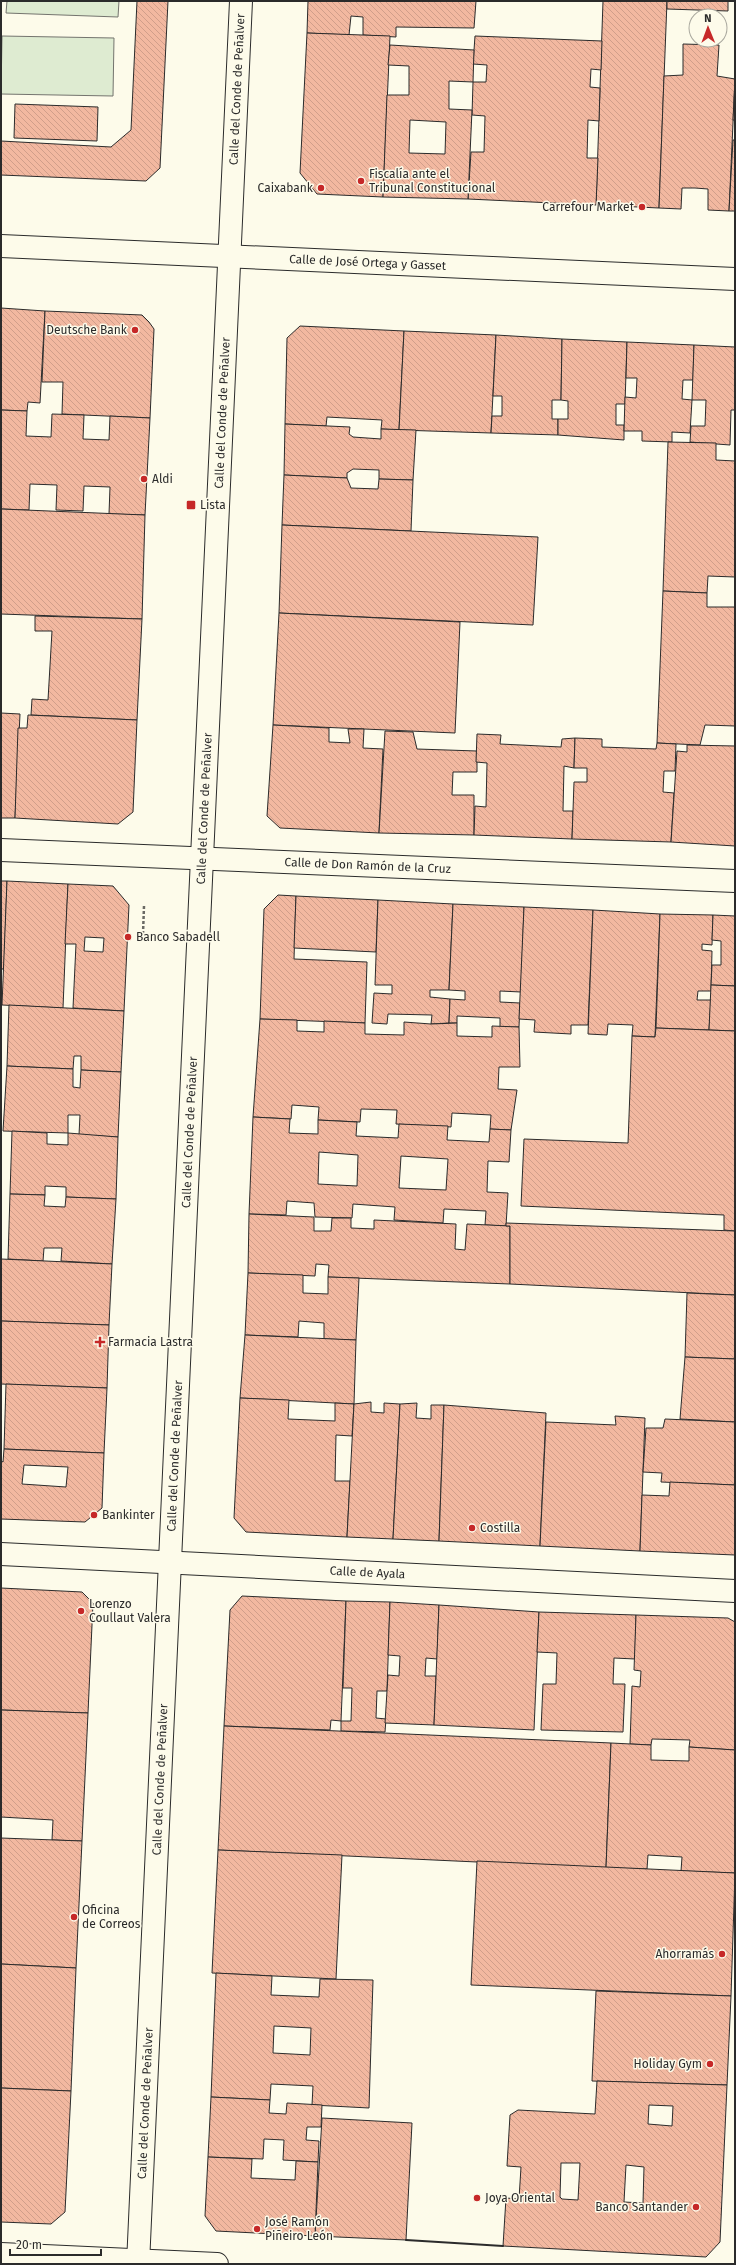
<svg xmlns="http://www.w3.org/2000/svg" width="736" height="2265" viewBox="0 0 736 2265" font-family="'Fira Sans',sans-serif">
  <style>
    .park { fill: #deebd1; stroke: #74746e }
    .building { fill: url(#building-back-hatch); stroke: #2b2b2b; fill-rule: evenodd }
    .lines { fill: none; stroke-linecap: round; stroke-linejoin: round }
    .minor-casing { stroke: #2b2b2b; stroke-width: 24 }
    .path { stroke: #6a6964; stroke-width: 2.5; stroke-dasharray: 3 2; stroke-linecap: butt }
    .minor { stroke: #fdfbea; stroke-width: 22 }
    .wall { stroke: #2b2b2b; stroke-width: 2 }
    .poi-dot { fill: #c62828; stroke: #fdfbea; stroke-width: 1.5 }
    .labels { text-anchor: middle; stroke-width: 3; stroke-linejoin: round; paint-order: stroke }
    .street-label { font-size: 12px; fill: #2b2b2b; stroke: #fdfbea }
    .poi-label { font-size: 12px; fill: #2b2b2b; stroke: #fdfbea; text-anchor: start }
  </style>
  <defs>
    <pattern id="building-back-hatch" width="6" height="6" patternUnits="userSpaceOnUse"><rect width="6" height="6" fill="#f2b8a0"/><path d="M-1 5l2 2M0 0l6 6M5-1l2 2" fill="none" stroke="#d09e8a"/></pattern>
  </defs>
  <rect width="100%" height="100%" fill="#fdfbea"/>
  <g class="park">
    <path d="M 7,1 L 119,1 L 118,17 L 6,13 Z"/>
    <path d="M 2,36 L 114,38 L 113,96 L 1,94 Z"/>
  </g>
  <g class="building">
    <path d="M 137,1 L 168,1 L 160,168 L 146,181 L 1,175 L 1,141 L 111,147 L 131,130 Z"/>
    <path d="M 308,1 L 476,1 L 474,28 L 396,27 L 396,37 L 363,35 L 363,17 L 351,16 L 349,35 L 307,33 Z"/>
    <path d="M 603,1 L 667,1 L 659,208 L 596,205 Z"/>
    <path d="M 667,1 L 728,1 L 728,11 L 667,9 Z"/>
    <path d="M 307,33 L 390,36 L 383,197 L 317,194 L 300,173 Z"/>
    <path d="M 475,36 L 602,41 L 601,70 L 591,69 L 590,87 L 600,88 L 599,121 L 588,120 L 587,158 L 598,158 L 596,205 L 468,199 L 471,152 L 484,152 L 485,116 L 472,115 L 473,82 L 486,82 L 487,65 L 473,64 Z"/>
    <path d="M 683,44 L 719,45 L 717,76 L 735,79 L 729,211 L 708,210 L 708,189 L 695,188 L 682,188 L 681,209 L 659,208 L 664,76 L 683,75 Z"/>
    <path d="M 390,45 L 474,50 L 473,82 L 449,81 L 449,109 L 472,110 L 468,199 L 383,197 L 387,95 L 409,95 L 409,66 L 388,65 ZM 410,120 L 446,122 L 445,154 L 409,153 Z"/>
    <path d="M 735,76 L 735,120 L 733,120 L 735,79 Z"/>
    <path d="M 15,104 L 98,107 L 97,141 L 14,138 Z"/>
    <path d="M 733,140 L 735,140 L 735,211 L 729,211 Z"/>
    <path d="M 1,308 L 45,311 L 40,403 L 28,402 L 27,411 L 1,410 Z"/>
    <path d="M 45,311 L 142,315 L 149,322 L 154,329 L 150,418 L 62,414 L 63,382 L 42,382 Z"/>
    <path d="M 300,326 L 404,331 L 399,430 L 381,429 L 382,420 L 327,417 L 326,426 L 285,424 L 287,338 Z"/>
    <path d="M 404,331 L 496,335 L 491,433 L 399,430 Z"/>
    <path d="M 496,335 L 562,339 L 561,400 L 552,400 L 552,419 L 558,419 L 558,435 L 491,433 L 492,416 L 502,416 L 502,396 L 493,396 Z"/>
    <path d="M 562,339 L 627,342 L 625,404 L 616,404 L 616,425 L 624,425 L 624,440 L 558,435 L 558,419 L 568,419 L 568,401 L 561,400 Z"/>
    <path d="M 627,342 L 694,345 L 693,380 L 683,380 L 682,399 L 692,400 L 690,433 L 672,432 L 672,442 L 642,441 L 642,431 L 624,431 L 625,397 L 636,398 L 637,378 L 626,378 Z"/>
    <path d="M 694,345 L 735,347 L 735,410 L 731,410 L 730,445 L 690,442 L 691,426 L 705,426 L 706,400 L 692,400 Z"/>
    <path d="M 1,410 L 27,411 L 26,436 L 51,437 L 52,414 L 84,415 L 83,439 L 109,440 L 110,416 L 150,418 L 145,515 L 109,514 L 110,487 L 84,486 L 83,511 L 56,510 L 57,485 L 30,484 L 29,510 L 1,509 Z"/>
    <path d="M 285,424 L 350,427 L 349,434 L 353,437 L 381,439 L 381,429 L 416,430 L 413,480 L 379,479 L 379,470 L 353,469 L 347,473 L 347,478 L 284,475 Z"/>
    <path d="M 668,442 L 716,443 L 716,460 L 735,461 L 735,577 L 708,576 L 707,593 L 663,591 Z"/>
    <path d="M 284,475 L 347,478 L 351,488 L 378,489 L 379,479 L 413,480 L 411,531 L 282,525 Z"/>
    <path d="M 1,509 L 145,515 L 142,619 L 1,614 Z"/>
    <path d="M 282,525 L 538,537 L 533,625 L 279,613 Z"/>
    <path d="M 663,591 L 707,593 L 707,607 L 735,607 L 735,726 L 705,725 L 700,745 L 657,743 Z"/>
    <path d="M 279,613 L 460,622 L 455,733 L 273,725 Z"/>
    <path d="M 35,616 L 142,619 L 137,720 L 31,715 L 32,699 L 48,700 L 52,631 L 35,631 Z"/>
    <path d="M 1,713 L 20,714 L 15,818 L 1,818 Z"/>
    <path d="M 28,715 L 137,720 L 133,812 L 118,824 L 15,818 L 18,728 L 27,728 Z"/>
    <path d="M 273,725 L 329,728 L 329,742 L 350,743 L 348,729 L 364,729 L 363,748 L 383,749 L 379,833 L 280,828 L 267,816 Z"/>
    <path d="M 385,731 L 413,732 L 417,749 L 477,751 L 477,772 L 453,772 L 452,795 L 474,795 L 474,835 L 379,833 Z"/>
    <path d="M 477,734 L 501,735 L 500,744 L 561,747 L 562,739 L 575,738 L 574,768 L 564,766 L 563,811 L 573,811 L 572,839 L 474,835 L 475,806 L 486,807 L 487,763 L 476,762 Z"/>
    <path d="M 575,738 L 602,739 L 602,747 L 656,749 L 657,743 L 676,744 L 675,771 L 664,771 L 663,792 L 674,793 L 671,842 L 572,839 L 574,782 L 587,782 L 587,768 L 574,768 Z"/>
    <path d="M 687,745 L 735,746 L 735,846 L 671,842 L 677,751 L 687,752 Z"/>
    <path d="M 1,881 L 7,881 L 4,969 L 1,969 Z"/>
    <path d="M 7,881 L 68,884 L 63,1008 L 2,1005 Z"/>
    <path d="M 68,884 L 113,886 L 129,905 L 124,1011 L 73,1008 L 76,944 L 65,944 ZM 85,937 L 104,938 L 103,952 L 84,951 Z"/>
    <path d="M 278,895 L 296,896 L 294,959 L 367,962 L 365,1023 L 260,1019 L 264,909 Z"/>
    <path d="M 296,896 L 378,900 L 376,952 L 294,948 Z"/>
    <path d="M 378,900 L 453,904 L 449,990 L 430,990 L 430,997 L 450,999 L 449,1023 L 431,1024 L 432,1015 L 388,1014 L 387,1024 L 372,1023 L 374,993 L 392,994 L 392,985 L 375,985 Z"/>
    <path d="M 453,904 L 524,907 L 521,992 L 500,991 L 500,1002 L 520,1003 L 519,1027 L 500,1027 L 500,1018 L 457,1016 L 457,1023 L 449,1023 L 450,999 L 465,1000 L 465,991 L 449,990 Z"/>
    <path d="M 524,907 L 593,910 L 588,1025 L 571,1025 L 571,1034 L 534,1032 L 535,1020 L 519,1019 Z"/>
    <path d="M 593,910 L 660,914 L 655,1037 L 632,1036 L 633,1025 L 608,1024 L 607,1035 L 588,1034 Z"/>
    <path d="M 660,914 L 713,915 L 712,945 L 702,944 L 702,950 L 712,951 L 711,991 L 698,991 L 697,1000 L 711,1000 L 709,1030 L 656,1028 Z"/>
    <path d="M 713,915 L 735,916 L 735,986 L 711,985 L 712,965 L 721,965 L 721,941 L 712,940 Z"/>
    <path d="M 711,985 L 735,986 L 735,1031 L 709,1030 Z"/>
    <path d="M 9,1005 L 124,1011 L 121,1072 L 81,1070 L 81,1056 L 74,1056 L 73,1069 L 7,1066 Z"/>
    <path d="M 260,1019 L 297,1020 L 297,1031 L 324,1032 L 324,1021 L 365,1023 L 365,1034 L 404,1035 L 404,1022 L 431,1024 L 457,1023 L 457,1036 L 492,1037 L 492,1026 L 519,1027 L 520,1067 L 499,1067 L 498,1089 L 517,1090 L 511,1130 L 490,1129 L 491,1115 L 452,1113 L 451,1127 L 396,1124 L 397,1110 L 361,1109 L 360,1122 L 318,1120 L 319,1107 L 292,1105 L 291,1119 L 253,1117 Z"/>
    <path d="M 656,1028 L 735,1031 L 735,1231 L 724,1230 L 724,1215 L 521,1206 L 524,1139 L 628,1143 L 632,1036 L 655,1037 Z"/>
    <path d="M 7,1066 L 73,1069 L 73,1087 L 80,1088 L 81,1070 L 121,1072 L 118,1137 L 79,1135 L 80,1115 L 68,1115 L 68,1133 L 3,1131 Z"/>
    <path d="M 253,1117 L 290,1119 L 289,1133 L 318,1134 L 318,1120 L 357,1122 L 356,1136 L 398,1138 L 399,1124 L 448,1126 L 447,1140 L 489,1142 L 490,1129 L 511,1130 L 509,1162 L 488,1161 L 487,1192 L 508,1193 L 506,1226 L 485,1225 L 486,1211 L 444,1209 L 443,1223 L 394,1220 L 395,1207 L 353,1204 L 352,1218 L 315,1217 L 314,1203 L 287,1201 L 286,1215 L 249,1214 ZM 319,1152 L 358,1155 L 357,1186 L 318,1184 ZM 401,1156 L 448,1159 L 446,1190 L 399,1188 Z"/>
    <path d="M 12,1131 L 47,1133 L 47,1144 L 68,1145 L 68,1133 L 118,1137 L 116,1199 L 66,1197 L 66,1187 L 45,1186 L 45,1195 L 10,1194 Z"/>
    <path d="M 10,1194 L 45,1195 L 44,1206 L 65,1207 L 66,1197 L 116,1199 L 112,1264 L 61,1261 L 62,1248 L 44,1248 L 43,1261 L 8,1259 Z"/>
    <path d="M 249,1214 L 314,1217 L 314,1231 L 331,1231 L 332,1218 L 351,1218 L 351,1228 L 374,1229 L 374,1220 L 456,1224 L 455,1249 L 465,1250 L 467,1224 L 510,1226 L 510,1284 L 328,1277 L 329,1265 L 316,1264 L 315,1276 L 248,1273 Z"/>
    <path d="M 506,1223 L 735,1231 L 735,1295 L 510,1284 L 510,1226 L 506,1226 Z"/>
    <path d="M 1,1259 L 112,1264 L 109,1325 L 1,1321 Z"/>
    <path d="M 248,1273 L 303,1275 L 303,1293 L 328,1294 L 328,1277 L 359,1278 L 356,1340 L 324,1339 L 324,1323 L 299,1321 L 298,1337 L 245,1335 Z"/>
    <path d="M 687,1293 L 735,1295 L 735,1359 L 685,1357 Z"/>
    <path d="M 1,1321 L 109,1325 L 107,1388 L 1,1384 Z"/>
    <path d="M 245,1335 L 356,1340 L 354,1404 L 240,1398 Z"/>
    <path d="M 685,1357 L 735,1359 L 735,1422 L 680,1419 Z"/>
    <path d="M 6,1384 L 107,1388 L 104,1453 L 4,1449 Z"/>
    <path d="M 240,1398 L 289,1400 L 288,1419 L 335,1421 L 335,1403 L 354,1404 L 352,1436 L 336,1435 L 335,1481 L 350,1481 L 347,1537 L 246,1532 L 234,1518 Z"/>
    <path d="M 371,1402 L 371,1412 L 384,1413 L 384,1403 L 400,1404 L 393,1539 L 347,1537 L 354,1404 Z"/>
    <path d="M 417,1403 L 416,1418 L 431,1419 L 431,1405 L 444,1405 L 439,1541 L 393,1539 L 400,1404 Z"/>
    <path d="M 444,1405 L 546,1413 L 540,1546 L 439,1541 Z"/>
    <path d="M 615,1416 L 645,1418 L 640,1551 L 540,1546 L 546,1422 L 616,1425 Z"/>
    <path d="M 665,1419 L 735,1422 L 735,1485 L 661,1482 L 662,1473 L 643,1472 L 646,1428 L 663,1428 Z"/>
    <path d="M 4,1449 L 104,1453 L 102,1508 L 85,1522 L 1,1519 L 1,1461 L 3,1462 ZM 24,1465 L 68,1467 L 66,1487 L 22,1484 Z"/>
    <path d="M 670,1482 L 735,1485 L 735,1555 L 640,1551 L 642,1495 L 669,1496 Z"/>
    <path d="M 1,1588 L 82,1592 L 93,1603 L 88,1713 L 1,1710 Z"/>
    <path d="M 242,1596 L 346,1601 L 341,1721 L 331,1720 L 330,1730 L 224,1726 L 230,1610 Z"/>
    <path d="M 346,1601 L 390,1602 L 387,1691 L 377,1691 L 376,1718 L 386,1719 L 385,1732 L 341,1731 L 341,1721 L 351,1721 L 352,1688 L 343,1688 Z"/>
    <path d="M 390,1602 L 439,1605 L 437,1659 L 426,1658 L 425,1676 L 436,1676 L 434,1725 L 385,1723 L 388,1675 L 399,1676 L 400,1656 L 388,1655 Z"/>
    <path d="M 439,1605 L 539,1612 L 534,1730 L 434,1725 Z"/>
    <path d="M 539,1612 L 636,1615 L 635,1659 L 614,1658 L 613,1684 L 625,1684 L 623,1732 L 541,1730 L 543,1684 L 556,1684 L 557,1653 L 537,1652 Z"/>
    <path d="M 636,1615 L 728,1618 L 735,1622 L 735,1750 L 689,1747 L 690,1740 L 652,1739 L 651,1745 L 630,1744 L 632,1686 L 640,1687 L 641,1671 L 634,1670 Z"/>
    <path d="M 1,1710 L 88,1713 L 82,1841 L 52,1840 L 53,1820 L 1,1817 Z"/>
    <path d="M 224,1726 L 611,1743 L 606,1868 L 218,1850 Z"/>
    <path d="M 611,1743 L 651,1745 L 651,1760 L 689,1761 L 689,1747 L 735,1750 L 735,1873 L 681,1871 L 682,1857 L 648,1855 L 647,1869 L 606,1868 Z"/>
    <path d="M 1,1838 L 82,1841 L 76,1968 L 1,1964 Z"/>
    <path d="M 218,1850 L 342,1855 L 336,1979 L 212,1973 Z"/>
    <path d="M 477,1861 L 735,1873 L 731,1996 L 471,1985 Z"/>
    <path d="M 1,1964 L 76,1968 L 71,2091 L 1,2088 Z"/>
    <path d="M 216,1973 L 272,1976 L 271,1995 L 319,1997 L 320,1979 L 373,1980 L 369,2108 L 312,2105 L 313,2086 L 271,2084 L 270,2100 L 211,2097 ZM 274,2026 L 311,2028 L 310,2055 L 273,2053 Z"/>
    <path d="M 596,1991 L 731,1996 L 727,2085 L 592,2081 Z"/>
    <path d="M 597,2081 L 727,2085 L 720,2242 L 706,2257 L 503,2246 L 506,2198 L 519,2199 L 521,2167 L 507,2166 L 510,2115 L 518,2110 L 595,2114 ZM 649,2105 L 673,2106 L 672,2126 L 648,2124 ZM 561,2163 L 580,2163 L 578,2200 L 562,2199 L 560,2197 ZM 626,2165 L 644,2167 L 643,2203 L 624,2202 Z"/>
    <path d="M 1,2088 L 71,2091 L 65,2212 L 51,2224 L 1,2222 Z"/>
    <path d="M 211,2097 L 270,2100 L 269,2113 L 286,2114 L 287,2103 L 322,2105 L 321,2127 L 307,2127 L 306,2140 L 319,2141 L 318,2162 L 283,2160 L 284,2140 L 264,2139 L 263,2159 L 208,2157 Z"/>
    <path d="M 322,2118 L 412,2123 L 406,2240 L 315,2236 Z"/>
    <path d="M 208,2157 L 252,2159 L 251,2178 L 295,2180 L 296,2161 L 318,2162 L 315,2236 L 216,2231 L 205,2216 Z"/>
  </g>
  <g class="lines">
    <defs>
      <g id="minor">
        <path id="s1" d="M 1,246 L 735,279"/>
        <path id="s2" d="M 1,850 L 735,881"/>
        <path id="s3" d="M 1,1554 L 735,1591"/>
        <path d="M 1,2254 L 217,2264"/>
        <path id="s4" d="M 138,2264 L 241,1"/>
      </g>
    </defs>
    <use href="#minor" class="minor-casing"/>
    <path class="path" d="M 143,934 L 144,906"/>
    <use href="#minor" class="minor"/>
    <path class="wall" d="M 406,2240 L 503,2246"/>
  </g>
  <g class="poi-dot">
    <circle cx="361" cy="181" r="4"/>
    <circle cx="321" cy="188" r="4"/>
    <circle cx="642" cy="207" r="4"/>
    <circle cx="135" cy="330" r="4"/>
    <circle cx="144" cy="479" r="4"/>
    <rect x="186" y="500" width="10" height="10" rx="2"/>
    <circle cx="128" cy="937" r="4"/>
    <path d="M98 1336h4v4h4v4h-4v4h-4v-4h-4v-4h4z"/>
    <circle cx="94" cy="1515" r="4"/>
    <circle cx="472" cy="1528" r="4"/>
    <circle cx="81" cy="1611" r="4"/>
    <circle cx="74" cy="1917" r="4"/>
    <circle cx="722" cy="1954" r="4"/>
    <circle cx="710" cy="2064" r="4"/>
    <circle cx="477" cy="2198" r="4"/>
    <circle cx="696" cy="2207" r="4"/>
    <circle cx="257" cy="2229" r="4"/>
  </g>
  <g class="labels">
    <g class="street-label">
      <text dy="4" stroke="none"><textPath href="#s4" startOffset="2177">Calle del Conde de Peñalver</textPath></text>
      <text dy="4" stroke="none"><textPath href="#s1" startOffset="367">Calle de José Ortega y Gasset</textPath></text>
      <text dy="4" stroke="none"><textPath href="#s4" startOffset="1853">Calle del Conde de Peñalver</textPath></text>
      <text dy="4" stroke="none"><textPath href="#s4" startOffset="1457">Calle del Conde de Peñalver</textPath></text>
      <text dy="4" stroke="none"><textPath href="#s2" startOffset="367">Calle de Don Ramón de la Cruz</textPath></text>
      <text dy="4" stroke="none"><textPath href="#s4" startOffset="1133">Calle del Conde de Peñalver</textPath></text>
      <text dy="4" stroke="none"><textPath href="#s4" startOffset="809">Calle del Conde de Peñalver</textPath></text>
      <text dy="4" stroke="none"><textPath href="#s3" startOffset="367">Calle de Ayala</textPath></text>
      <text dy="4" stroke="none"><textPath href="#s4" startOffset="485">Calle del Conde de Peñalver</textPath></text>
      <text dy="4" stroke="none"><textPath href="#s4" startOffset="161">Calle del Conde de Peñalver</textPath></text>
    </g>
    <g class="poi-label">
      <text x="369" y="178">Fiscalía ante el<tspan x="369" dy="14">Tribunal Constitucional</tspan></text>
      <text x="313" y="192" text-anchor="end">Caixabank</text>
      <text x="634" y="211" text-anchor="end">Carrefour Market</text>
      <text x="127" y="334" text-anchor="end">Deutsche Bank</text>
      <text x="152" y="483">Aldi</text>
      <text x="200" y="509">Lista</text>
      <text x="136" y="941">Banco Sabadell</text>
      <text x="108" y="1346">Farmacia Lastra</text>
      <text x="102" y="1519">Bankinter</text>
      <text x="480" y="1532">Costilla</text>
      <text x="89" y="1608">Lorenzo<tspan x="89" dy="14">Coullaut Valera</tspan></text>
      <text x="82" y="1914">Oficina<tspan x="82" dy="14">de Correos</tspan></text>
      <text x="714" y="1958" text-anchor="end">Ahorramás</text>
      <text x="702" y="2068" text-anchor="end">Holiday Gym</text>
      <text x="485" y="2202">Joya Oriental</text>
      <text x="688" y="2211" text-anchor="end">Banco Santander</text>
      <text x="265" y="2226">José Ramón<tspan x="265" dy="14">Piñeiro León</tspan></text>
    </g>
  </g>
  <rect width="736" height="2265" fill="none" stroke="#2b2b2b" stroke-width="4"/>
  <g transform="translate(708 28) rotate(359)"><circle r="19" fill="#fdfbea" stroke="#a9a89e"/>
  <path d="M0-3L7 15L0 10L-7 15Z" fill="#c62828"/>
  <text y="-6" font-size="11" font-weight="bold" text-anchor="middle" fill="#2b2b2b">N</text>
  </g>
  <path d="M10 2249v6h91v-6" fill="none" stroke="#2b2b2b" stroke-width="2"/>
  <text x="16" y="2249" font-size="12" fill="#2b2b2b" stroke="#fdfbea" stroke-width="3" paint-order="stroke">20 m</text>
</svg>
